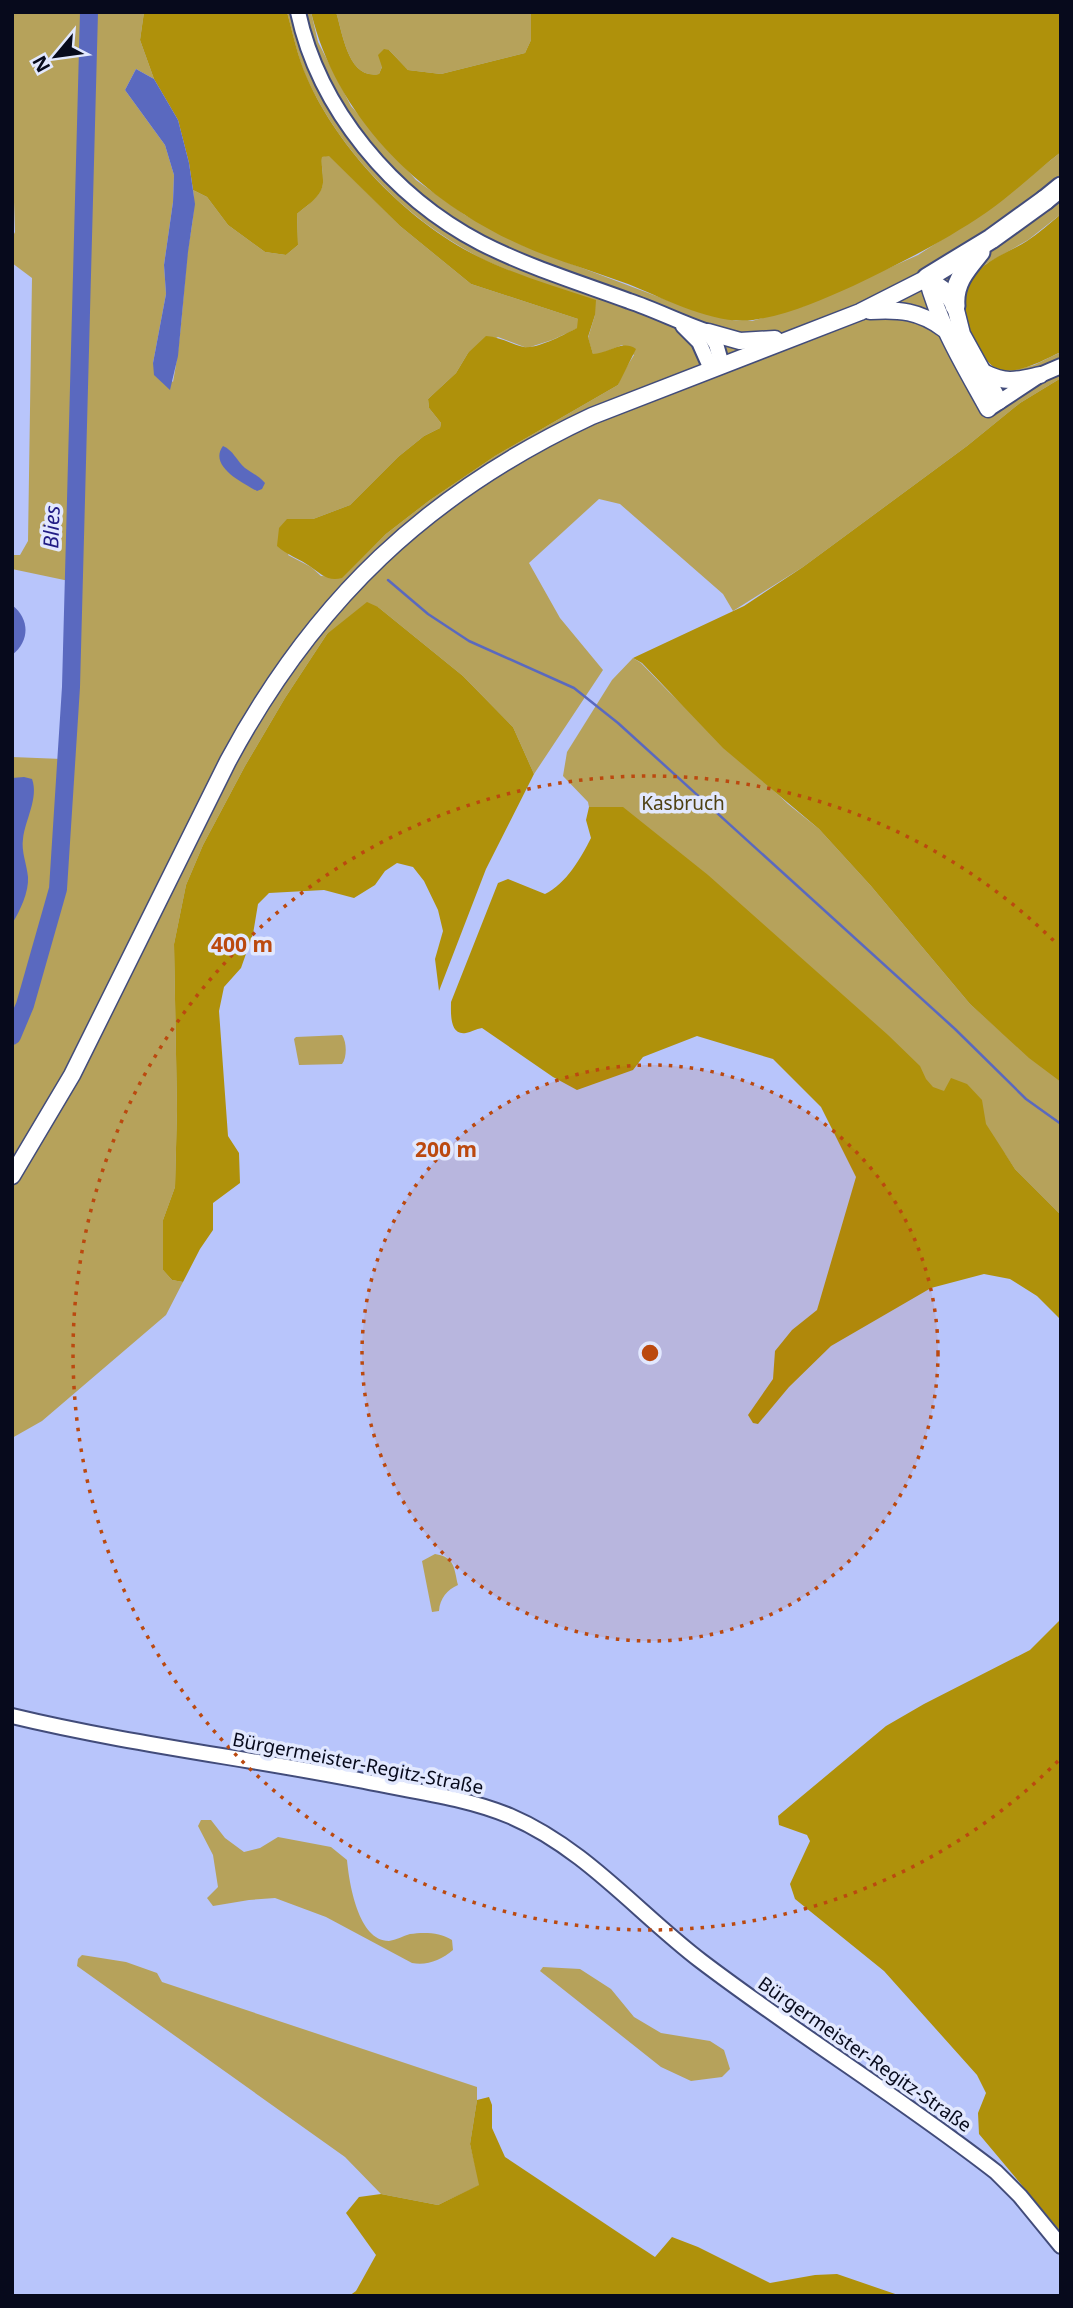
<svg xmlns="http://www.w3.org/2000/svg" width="1073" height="2308" viewBox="0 0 1073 2308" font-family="'Noto Sans',sans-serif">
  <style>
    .green { fill: #b6a25b }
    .forest { fill: #af910b }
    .water { fill: #5a69bf }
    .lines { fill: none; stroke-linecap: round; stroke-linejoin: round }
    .stream { stroke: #5a69bf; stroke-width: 2.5 }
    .river { stroke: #5a69bf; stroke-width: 18 }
    .tertiary-casing { stroke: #424c7a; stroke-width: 18 }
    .secondary-casing { stroke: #424c7a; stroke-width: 19 }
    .primary-casing { stroke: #424c7a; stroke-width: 23 }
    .trunk-casing { stroke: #424c7a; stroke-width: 23 }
    .tertiary { stroke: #fff; stroke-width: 14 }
    .secondary { stroke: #fff; stroke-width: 16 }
    .primary { stroke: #fff; stroke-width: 19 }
    .trunk { stroke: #fff; stroke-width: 19 }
    .ring { fill: none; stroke: #bb490f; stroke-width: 3.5; stroke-dasharray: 3.5 7 }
    .labels { text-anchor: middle; stroke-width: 7; stroke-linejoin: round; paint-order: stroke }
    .park-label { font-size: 19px; fill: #4e4113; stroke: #e2e8fe }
    .street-label { font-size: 19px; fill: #070a1c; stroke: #e2e8fe }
    .water-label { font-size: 21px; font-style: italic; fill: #201c84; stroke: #e2e8fe }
    .centre { fill: #bb490f; stroke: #e2e8fe; stroke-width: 3.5 }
    .ring-label { font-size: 21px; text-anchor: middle; font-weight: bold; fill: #bb490f; stroke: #e2e8fe; stroke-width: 7; stroke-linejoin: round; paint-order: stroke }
  </style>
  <rect width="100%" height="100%" fill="#b8c5fb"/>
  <g class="green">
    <path d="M 12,12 L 144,12 L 140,40 L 154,79 L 136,69 L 125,90 L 165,145 L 174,175 L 173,202 L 164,265 L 166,294 L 153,363 L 173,382 C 181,340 183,298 187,256 C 190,234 196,212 193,190 L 207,197 L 228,225 L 265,252 L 286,255 L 298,245 L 297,214 C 308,204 324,196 323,179 C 323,171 321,165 322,157 L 329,155 L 400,226 L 471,284 L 578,319 L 578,328 L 552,340 L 527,348 L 498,337 L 468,353 L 456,373 L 428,399 L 429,408 L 441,423 L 440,428 L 424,436 L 398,457 L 350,505 L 313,519 L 288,555 L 311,567 L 321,576 L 342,577 L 386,534 L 430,500 L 495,456 L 618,385 L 621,376 L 634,355 L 622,345 L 600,354 L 593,354 L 588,338 L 595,315 C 568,301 542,286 514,273 C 501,267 487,262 475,255 C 404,217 342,153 307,79 C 298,59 293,34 287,12 L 311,12 L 318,42 L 351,106 L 416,180 L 465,215 L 524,246 L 688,308 L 736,321 L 752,321 L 804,306 L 918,255 L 988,210 L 1061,152 L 1061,214 L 1028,240 L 986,264 L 964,307 L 969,328 L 986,361 L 996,370 L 1010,371 L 1034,365 L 1061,352 L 1061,378 L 1020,403 L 967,446 L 803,567 L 733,611 L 723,594 L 620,504 L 599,499 L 529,563 L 560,618 L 603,670 L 534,774 L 513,727 L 463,676 L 378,607 L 327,634 L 285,698 L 245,766 L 203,845 L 186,885 L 174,944 L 177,1109 L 175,1187 L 163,1220 L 163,1270 L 172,1280 L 183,1282 L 166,1315 L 42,1421 L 12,1438 L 12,757 L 62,759 L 69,581 L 12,569 L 12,555 L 20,555 L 28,541 L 32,278 L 12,263 L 12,238 L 15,232 L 12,142 Z"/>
    <path d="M 336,12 L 531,12 L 531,40 L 525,53 L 441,74 L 408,70 L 389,50 L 379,74 C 348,80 343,34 336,12 Z"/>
    <path d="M 633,658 L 641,663 L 669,692 L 788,804 L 819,829 L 871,886 L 970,1004 L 1000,1031 L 1061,1065 L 1061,1215 L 1015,1169 L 1005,1154 L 595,807 L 589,807 L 588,802 L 563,776 L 567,752 L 612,680 Z"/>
    <path d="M 342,1035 C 347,1042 347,1058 342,1064 L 299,1065 L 294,1039 L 296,1037 Z"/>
    <path d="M 435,1554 C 455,1557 454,1568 458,1585 C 447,1590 440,1598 439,1611 L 432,1612 L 422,1561 Z"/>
    <path d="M 201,1820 L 211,1820 L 225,1838 L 244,1852 L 260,1848 L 278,1837 L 331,1847 L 347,1860 C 349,1882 358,1941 389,1941 C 396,1940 403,1936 410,1934 C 423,1932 440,1932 452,1940 L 453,1950 C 441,1960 427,1966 412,1963 L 326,1917 L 275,1898 L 249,1900 L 213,1906 L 207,1898 L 218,1887 L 213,1855 L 198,1826 Z"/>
    <path d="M 82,1955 L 126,1962 L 157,1973 L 162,1982 L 477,2087 L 477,2100 L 470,2144 L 480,2185 L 438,2205 L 381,2194 L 345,2157 L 77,1966 L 78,1959 Z"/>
    <path d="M 543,1967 L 580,1969 L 611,1989 L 634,2017 L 661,2033 L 710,2041 L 724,2050 L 730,2069 L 722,2077 L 691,2081 L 661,2067 L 540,1971 Z"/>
  </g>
  <g class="forest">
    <path d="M 144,12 L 287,12 C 293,34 298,58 307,78 C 339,150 407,221 477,256 C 515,275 556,287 596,300 L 595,315 L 588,337 L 593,354 C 608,354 622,339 636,349 L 618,385 L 495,456 L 430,500 L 386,534 L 342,578 C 328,582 321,574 311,567 C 300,559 287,555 277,546 L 279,528 L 287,519 L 313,519 L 350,505 L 398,457 L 424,436 L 440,428 L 441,423 L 429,408 L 428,399 L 456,373 L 468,353 L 486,336 C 500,337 511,344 524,347 C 538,349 565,334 577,328 L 578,319 L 471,284 L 400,226 L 329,156 L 322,157 C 321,165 323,171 323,180 C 324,196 308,204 297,214 L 298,245 L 286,255 L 265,252 L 228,225 L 207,197 L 193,190 L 189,163 L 178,120 L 154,79 L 140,40 Z"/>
    <path d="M 311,12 L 336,12 C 343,34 348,80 379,74 L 382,67 L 378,55 L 384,49 L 389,50 L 408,70 L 441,74 L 525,53 L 531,40 L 531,12 L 1061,12 L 1061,152 C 1036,171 1013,194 987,212 C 943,242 901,263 853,286 C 822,300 788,315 753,320 C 716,326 663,298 628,284 C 593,271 557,261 523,246 C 424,202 337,120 311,12 Z"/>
    <path d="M 1061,214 L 1061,352 C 1043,360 1020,374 1000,370 C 984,367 964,323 964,307 C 964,301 968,287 971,281 C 983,260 1008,253 1027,241 C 1039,233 1050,223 1061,214 Z"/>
    <path d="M 1061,378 L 1061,1082 L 1029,1058 L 970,1004 L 871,886 L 819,829 L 723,748 L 642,663 L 633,658 L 744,606 L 803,567 L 967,446 L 1020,403 Z"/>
    <path d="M 367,602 L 378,607 L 463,676 L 513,727 L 534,774 L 486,869 L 439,991 L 435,959 L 443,931 L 438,910 L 424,881 L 413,867 L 397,863 L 385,871 L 375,885 L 354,898 L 324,890 L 269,893 L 258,904 L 253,934 L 241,968 L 224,987 L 219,1011 L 228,1136 L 239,1153 L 240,1183 L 213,1203 L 213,1230 L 200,1249 L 183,1282 L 172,1280 L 163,1270 L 163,1220 L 175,1187 L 177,1109 L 174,944 L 186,885 L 203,845 L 245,766 L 285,698 L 327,634 Z"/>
    <path d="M 589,807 L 623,807 L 708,875 L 888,1035 L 920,1066 L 926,1079 L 933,1087 L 944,1091 L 951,1078 L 967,1084 L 982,1100 L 986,1124 L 1015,1169 L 1061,1215 L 1061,1320 L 1037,1296 L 1010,1279 L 984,1274 L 931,1288 L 831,1346 L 789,1387 L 758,1424 L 753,1423 L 748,1415 L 773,1379 L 775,1351 L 792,1330 L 817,1310 L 856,1177 L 821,1107 L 773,1059 L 697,1036 L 643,1057 L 633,1070 L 577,1090 L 553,1077 L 482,1028 C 476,1029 471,1032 466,1033 C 449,1036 451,1012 451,1002 L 498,883 L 508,879 L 545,894 C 566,884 581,858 591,838 L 586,820 Z"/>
    <path d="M 1061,1619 L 1061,2232 L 979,2134 L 978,2113 L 986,2093 L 977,2075 L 884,1971 L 795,1899 L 790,1884 L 810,1841 L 807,1835 L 779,1825 L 778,1816 L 886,1726 L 924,1704 L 1030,1650 Z"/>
    <path d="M 489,2097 L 492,2105 L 492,2128 L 505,2157 L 655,2257 L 672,2237 L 698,2247 L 770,2283 L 815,2275 L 837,2274 L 901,2296 L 349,2296 L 356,2291 L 376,2255 L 346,2213 L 359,2197 L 381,2194 L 438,2205 L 479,2185 L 470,2144 L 477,2100 Z"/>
  </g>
  <g class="water">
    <path d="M 136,69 L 154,79 L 178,120 L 189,163 L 195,204 L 188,252 L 178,356 L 170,390 L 154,375 L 153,363 L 166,294 L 164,265 L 173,202 L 174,175 L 165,145 L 125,90 Z"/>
    <path d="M 223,446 C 233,450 237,461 245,468 C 252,473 259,476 265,483 L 262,489 L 257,491 C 243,483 208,466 223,446 Z"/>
    <path d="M 12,605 C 30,619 30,641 12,655 Z"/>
    <path d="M 24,777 L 32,779 C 39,798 25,820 23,839 C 21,851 27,865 28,877 C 29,892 20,911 12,924 L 12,778 Z"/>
  </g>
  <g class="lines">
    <path class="stream" d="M 388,580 L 428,614 L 469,641 L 574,688 L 618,723 L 955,1029 L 1026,1099 L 1061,1124"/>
    <path class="river" d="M 12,1036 L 25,1005 L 58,889 L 71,687 L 89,12"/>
    <defs>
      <g id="tertiary">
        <path d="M 298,12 C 319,110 393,197 481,243 C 528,267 580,283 629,301 C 656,310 681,323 708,332 L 716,344 L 722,365"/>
        <path d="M 683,326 L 699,342 L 711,369"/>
        <path d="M 990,408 L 1040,375 L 1061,366"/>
        <path d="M 12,1716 C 128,1744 247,1758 364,1781 C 412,1791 464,1797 510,1816 C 585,1848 638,1913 701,1961 C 797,2034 901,2098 996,2172 L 1020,2196 L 1061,2246"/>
      </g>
      <g id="secondary">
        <path d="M 927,278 L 943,289 L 955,306 L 962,334 L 999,401"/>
        <path d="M 927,278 C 939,325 965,367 988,409"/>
        <path d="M 870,311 C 899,309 920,311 944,329"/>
        <path d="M 708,332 L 740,341 L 775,339"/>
        <path d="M 985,373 C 1007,384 1017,380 1040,375"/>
        <path d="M 12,1176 L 72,1075 L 228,761 C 314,601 427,493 592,416 L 860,312 L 927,278"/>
      </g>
      <g id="primary">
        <path d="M 927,278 L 991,239 L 1045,200"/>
        <path d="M 955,306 C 953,283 966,269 980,252"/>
      </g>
      <path id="trunk" d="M 1045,200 L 1061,187"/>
    </defs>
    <use href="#tertiary" class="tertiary-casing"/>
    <use href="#secondary" class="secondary-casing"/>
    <use href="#primary" class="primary-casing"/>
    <use href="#trunk" class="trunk-casing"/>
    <use href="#tertiary" class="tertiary"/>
    <use href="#secondary" class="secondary"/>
    <use href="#primary" class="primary"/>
    <use href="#trunk" class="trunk"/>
  </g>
  <circle cx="650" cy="1353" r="288" fill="#bb490f" fill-opacity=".12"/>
  <g class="ring">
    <circle cx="650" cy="1353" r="288"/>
    <path d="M1058 1761A577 577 0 1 1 1058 945"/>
  </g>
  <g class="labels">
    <g class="park-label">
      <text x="683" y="810">Kasbruch</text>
    </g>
    <g class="street-label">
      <text transform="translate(358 1763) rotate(11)" y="7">Bürgermeister-Regitz-Straße</text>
      <text transform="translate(865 2054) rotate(35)" y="7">Bürgermeister-Regitz-Straße</text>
    </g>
    <g class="water-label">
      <text transform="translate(52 527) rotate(-88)" y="7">Blies</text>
    </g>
  </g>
  <circle cx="650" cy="1353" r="10" class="centre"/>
  <g class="ring-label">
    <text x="242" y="952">400 m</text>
    <text x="446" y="1157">200 m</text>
  </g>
  <rect width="1073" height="2308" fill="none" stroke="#070a1c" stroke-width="28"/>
  <g transform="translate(56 56) rotate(241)" stroke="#e2e8fe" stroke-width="5" paint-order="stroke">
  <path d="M0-5L12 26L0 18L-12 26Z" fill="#070a1c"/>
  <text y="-10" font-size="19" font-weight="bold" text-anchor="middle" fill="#070a1c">N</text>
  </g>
</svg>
